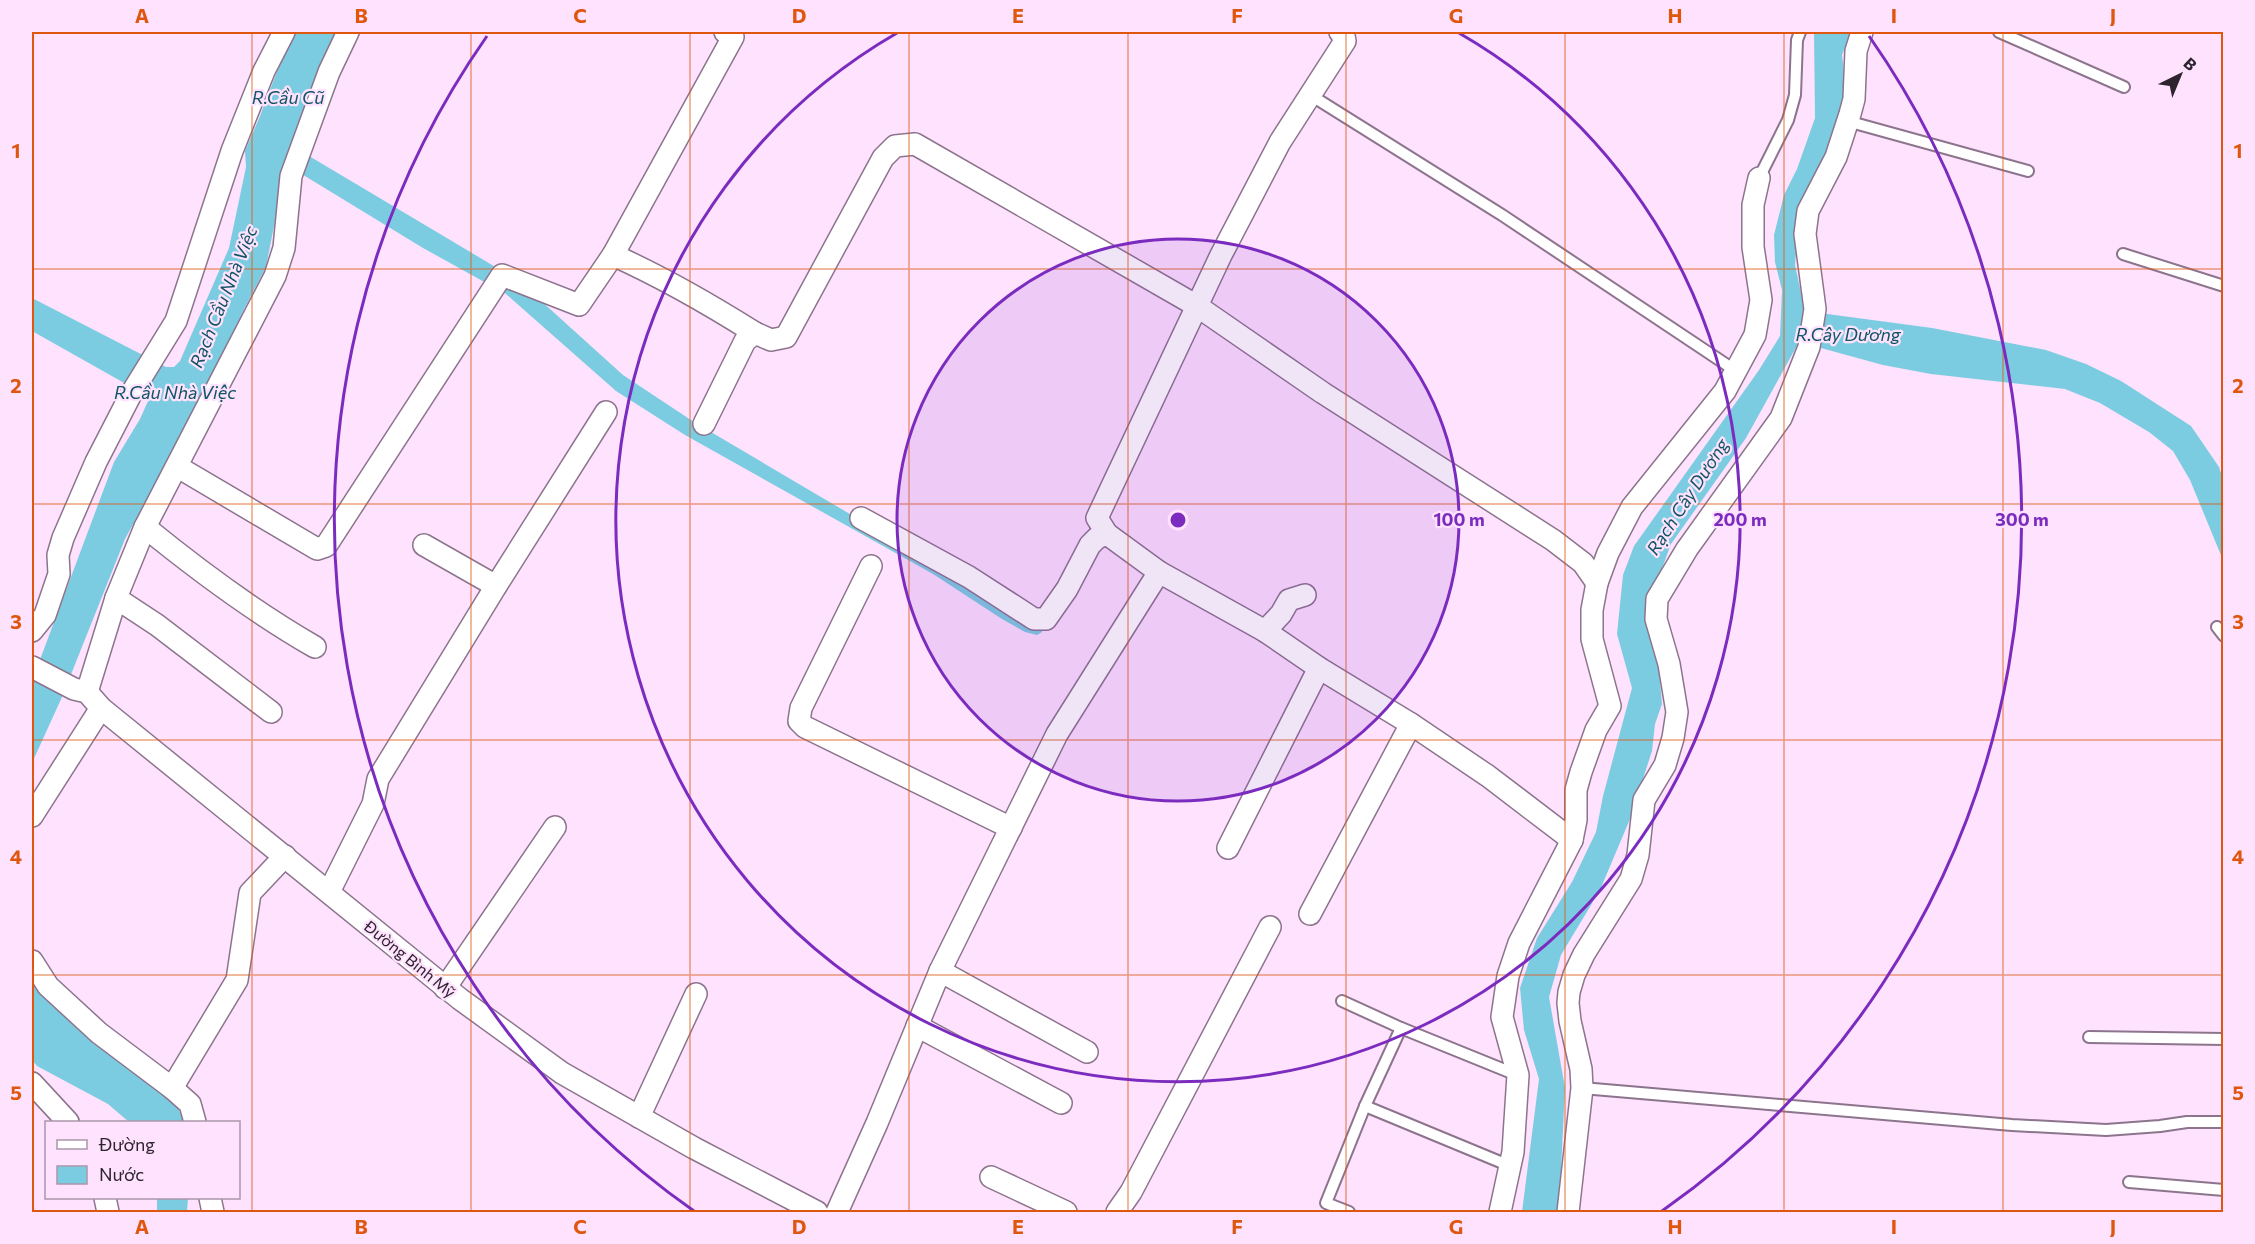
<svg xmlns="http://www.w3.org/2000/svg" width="2255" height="1244" viewBox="0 0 2255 1244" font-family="Commissioner,sans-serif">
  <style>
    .water { fill: #7ccce1 }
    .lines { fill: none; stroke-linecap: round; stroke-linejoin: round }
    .service-casing { stroke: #8d748d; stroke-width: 14 }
    .minor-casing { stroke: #8d748d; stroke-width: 24 }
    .service { stroke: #fff; stroke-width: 10 }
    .minor { stroke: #fff; stroke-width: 21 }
    .grid { fill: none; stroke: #df560e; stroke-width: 1.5; stroke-opacity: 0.55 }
    .ring { fill: none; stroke: #7b2cbf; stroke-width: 3 }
    .labels { text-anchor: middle; stroke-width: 4.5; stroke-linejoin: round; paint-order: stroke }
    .street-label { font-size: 16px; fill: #2e242e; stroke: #fee2fe }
    .water-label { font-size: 18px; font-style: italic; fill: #105564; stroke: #fee2fe }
    .centre { fill: #7b2cbf; stroke: #fee2fe; stroke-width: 3 }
    .ring-label { font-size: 18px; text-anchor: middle; font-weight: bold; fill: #7b2cbf; stroke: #fee2fe; stroke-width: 4.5; stroke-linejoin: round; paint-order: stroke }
    .neatline { fill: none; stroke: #df560e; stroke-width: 2 }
    .grid-label { font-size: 20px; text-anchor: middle; font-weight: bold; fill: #df560e }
  </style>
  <rect width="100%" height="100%" fill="#fee2fe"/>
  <g class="water">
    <path d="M 292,32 L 338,32 L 299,150 L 519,281 L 623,375 L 694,422 L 1043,628 L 1042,632 L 1037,635 L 1025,632 L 1002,619 L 933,574 L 685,435 L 616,391 L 506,294 L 423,248 L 300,173 L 284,175 L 266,267 L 244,309 L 214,377 L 125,539 L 62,697 L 32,763 L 32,681 L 114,462 L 140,419 L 148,401 L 142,393 L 32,331 L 32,298 L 166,367 L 174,367 L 180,361 L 229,248 L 246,167 L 245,151 L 260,116 Z"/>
    <path d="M 1814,32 L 1851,32 L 1842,55 L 1846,90 L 1828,153 L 1799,220 L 1795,265 L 1805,311 L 1932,328 L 2046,350 L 2086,364 L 2121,381 L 2191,426 L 2219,467 L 2223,479 L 2223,560 L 2190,480 L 2173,451 L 2149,432 L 2100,403 L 2065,389 L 1931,374 L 1883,365 L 1799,342 L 1746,438 L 1671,544 L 1661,571 L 1648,592 L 1645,621 L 1659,670 L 1662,704 L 1655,724 L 1652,751 L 1630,819 L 1600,890 L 1561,955 L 1549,997 L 1565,1088 L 1559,1212 L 1522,1212 L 1539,1079 L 1524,1030 L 1520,988 L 1537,938 L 1572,882 L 1596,832 L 1603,796 L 1632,688 L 1617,634 L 1623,575 L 1634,546 L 1759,370 L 1780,336 L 1782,290 L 1775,262 L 1774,235 L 1784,195 L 1797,169 L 1815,118 Z"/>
    <path d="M 32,975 L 148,1076 L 178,1108 L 184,1122 L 129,1122 L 108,1104 L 37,1066 L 32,1060 Z"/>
    <path d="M 157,1198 L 188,1198 L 187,1212 L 157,1212 Z"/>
  </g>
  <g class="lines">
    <defs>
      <g id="service">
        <path d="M 1999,32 L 2124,87"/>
        <path d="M 1312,96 L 1502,215 L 1736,371"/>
        <path d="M 1847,121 L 2028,171"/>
        <path d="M 1759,178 L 1788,120 L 1795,95 L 1797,40 L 1800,32"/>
        <path d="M 2123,254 L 2224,286"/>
        <path d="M 2217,627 L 2224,636"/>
        <path d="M 1342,1001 L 1401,1028 L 1517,1075"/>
        <path d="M 2089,1037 L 2224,1039"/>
        <path d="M 1582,1088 L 2012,1125 L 2106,1130 L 2160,1126 L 2187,1122 L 2224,1122"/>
        <path d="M 1365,1106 L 1510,1166"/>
        <path d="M 2129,1182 L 2224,1190"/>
        <path d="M 1349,1212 L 1326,1203 L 1365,1106 L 1401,1028"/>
      </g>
      <g id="minor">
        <path d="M 1340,32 L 1344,36 L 1345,41 L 1280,142 L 1221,255 L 1097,518 L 1107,534 L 1159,572 L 1265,631 L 1319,668 L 1411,724 L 1488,776 L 1572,840"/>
        <path d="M 613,255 L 733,37 L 725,32"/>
        <path d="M 704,424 L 745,341 L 755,333 L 771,340 L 786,337 L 883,158 L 895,146 L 915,144 L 1197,306 L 1323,393 L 1553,540 L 1583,563 L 1597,583 L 1592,610 L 1592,639 L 1610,706 L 1596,730 L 1581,772 L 1576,790 L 1576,820 L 1572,840 L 1519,943 L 1508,976 L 1502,1017 L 1518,1075 L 1513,1152 L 1500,1212"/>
        <path d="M 178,467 L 317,549 L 326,546 L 502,275 L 579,305 L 613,255 C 662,277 709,304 755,333"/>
        <path d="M 861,518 L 969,577 L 1034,619 L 1046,619 L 1067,589 L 1090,545 L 1097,538 L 1107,534"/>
        <path d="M 145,527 C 199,571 254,612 315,647"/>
        <path d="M 424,545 L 496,586 L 606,412"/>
        <path d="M 871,566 L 801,708 L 799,721 L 805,727 L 1011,828"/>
        <path d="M 1597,583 L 1608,553 L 1632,507 L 1725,391 L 1755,335 L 1761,300 L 1753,247 L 1753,205 L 1759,178"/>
        <path d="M 116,598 L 157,625 L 271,712"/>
        <path d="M 32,631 L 45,615 L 59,574 L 58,555 L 63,538 L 96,462 L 131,394 L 176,321 L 232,151 L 264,71 L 284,32"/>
        <path d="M 1265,631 L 1281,614 L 1289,600 L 1305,595"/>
        <path d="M 32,667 L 74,689 L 87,692 L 101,708 L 460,999 L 562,1073 L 694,1148 L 817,1212"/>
        <path d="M 87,692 L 116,598 L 145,527 L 275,276 L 284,248 L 291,176 L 329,72 L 348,32"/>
        <path d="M 32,816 L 101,708"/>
        <path d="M 1228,848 L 1319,668"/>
        <path d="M 329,892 L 373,804 L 378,779 L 496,586"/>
        <path d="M 1310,914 L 1411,724"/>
        <path d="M 32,961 L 48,986 L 99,1033 L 172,1088 L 190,1104 L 195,1122"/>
        <path d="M 940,971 L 1087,1052"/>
        <path d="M 445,988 L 555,827"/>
        <path d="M 917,1026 L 1061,1103"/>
        <path d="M 32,1083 L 68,1122"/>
        <path d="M 172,1088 L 237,980 L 250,893 L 285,856"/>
        <path d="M 639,1117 L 696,994"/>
        <path d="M 991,1177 L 1066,1212"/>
        <path d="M 105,1198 L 108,1212"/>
        <path d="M 210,1198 L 213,1212"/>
        <path d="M 837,1212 L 877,1123 L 940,971 L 1057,734 L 1159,572"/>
        <path d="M 1117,1212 L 1131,1192 L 1270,927"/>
        <path d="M 1568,1212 L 1582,1088 L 1581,1069 L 1570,1021 L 1568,1003 L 1569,992 L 1574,975 L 1584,954 L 1631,879 L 1638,855 L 1644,800 L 1665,765 L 1673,738 L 1677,712 L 1669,664 L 1656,619 L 1657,599 L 1687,549 L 1781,418 L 1809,347 L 1815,309 L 1805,234 L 1808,211 L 1836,157 L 1850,114 L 1854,99 L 1856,51 L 1862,32"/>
      </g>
    </defs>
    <use href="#service" class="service-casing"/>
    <use href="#minor" class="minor-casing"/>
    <use href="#service" class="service"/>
    <use href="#minor" class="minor"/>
  </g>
  <path class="grid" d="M 252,32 L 252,1212M 471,32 L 471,1212M 690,32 L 690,1212M 909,32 L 909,1212M 1128,32 L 1128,1212M 1346,32 L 1346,1212M 1565,32 L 1565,1212M 1784,32 L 1784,1212M 2003,32 L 2003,1212M 32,269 L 2224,269M 32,504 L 2224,504M 32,740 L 2224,740M 32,975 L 2224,975"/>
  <circle cx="1178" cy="520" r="281" fill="#7b2cbf" fill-opacity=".12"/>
  <g class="ring">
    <circle cx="1178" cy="520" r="281"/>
    <path d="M1459 33A562 562 0 1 1 897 33"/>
    <path d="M694 1211A844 844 0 0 1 487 36M1869 36A844 844 0 0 1 1662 1211"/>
  </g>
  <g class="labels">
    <g class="street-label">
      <text transform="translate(410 959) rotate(39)" y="6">Đường Bình Mỹ</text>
    </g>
    <g class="water-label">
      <text x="288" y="104">R.Cầu Cũ</text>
      <text transform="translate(224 297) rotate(-68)" y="6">Rạch Cầu Nhà Việc</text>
      <text x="1848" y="341">R.Cây Dương</text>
      <text x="175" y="399">R.Cầu Nhà Việc</text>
      <text transform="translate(1688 497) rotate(-57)" y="6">Rạch Cây Dương</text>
    </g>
  </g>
  <circle cx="1178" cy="520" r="9" class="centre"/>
  <g class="ring-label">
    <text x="1459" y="526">100 m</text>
    <text x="1740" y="526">200 m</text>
    <text x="2022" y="526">300 m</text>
  </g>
  <rect width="2255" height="1244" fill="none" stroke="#fee2fe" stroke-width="66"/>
  <rect x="45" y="1121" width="195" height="78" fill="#fee2fe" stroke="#ab96ab" stroke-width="1.5"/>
  <rect x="57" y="1140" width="30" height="9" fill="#ffffff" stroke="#ab96ab" stroke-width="1.5"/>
  <text x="99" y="1151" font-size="18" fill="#2e242e">Đường</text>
  <rect x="57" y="1166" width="30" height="18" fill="#7ccce1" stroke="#ab96ab" stroke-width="1.5"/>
  <text x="99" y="1181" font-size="18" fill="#2e242e">Nước</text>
  <g transform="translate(2180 75) rotate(43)" stroke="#fee2fe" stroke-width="4.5" paint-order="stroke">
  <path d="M0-4.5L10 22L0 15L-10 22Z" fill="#2e242e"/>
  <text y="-9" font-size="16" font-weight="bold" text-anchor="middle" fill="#2e242e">B</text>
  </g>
  <rect x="33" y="33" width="2189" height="1178" class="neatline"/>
  <g class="grid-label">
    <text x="142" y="23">A</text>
    <text x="361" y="23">B</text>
    <text x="580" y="23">C</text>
    <text x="799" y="23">D</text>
    <text x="1018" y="23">E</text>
    <text x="1237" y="23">F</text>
    <text x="1456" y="23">G</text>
    <text x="1675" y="23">H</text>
    <text x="1894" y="23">I</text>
    <text x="2113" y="23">J</text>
    <text x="16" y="158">1</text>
    <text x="2238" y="158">1</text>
    <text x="16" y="393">2</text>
    <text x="2238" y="393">2</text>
    <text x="16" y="629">3</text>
    <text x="2238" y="629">3</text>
    <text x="16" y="864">4</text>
    <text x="2238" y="864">4</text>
    <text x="16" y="1100">5</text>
    <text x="2238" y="1100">5</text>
    <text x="142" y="1234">A</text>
    <text x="361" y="1234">B</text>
    <text x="580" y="1234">C</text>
    <text x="799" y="1234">D</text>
    <text x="1018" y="1234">E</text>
    <text x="1237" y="1234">F</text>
    <text x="1456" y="1234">G</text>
    <text x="1675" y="1234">H</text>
    <text x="1894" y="1234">I</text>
    <text x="2113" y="1234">J</text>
  </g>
</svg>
